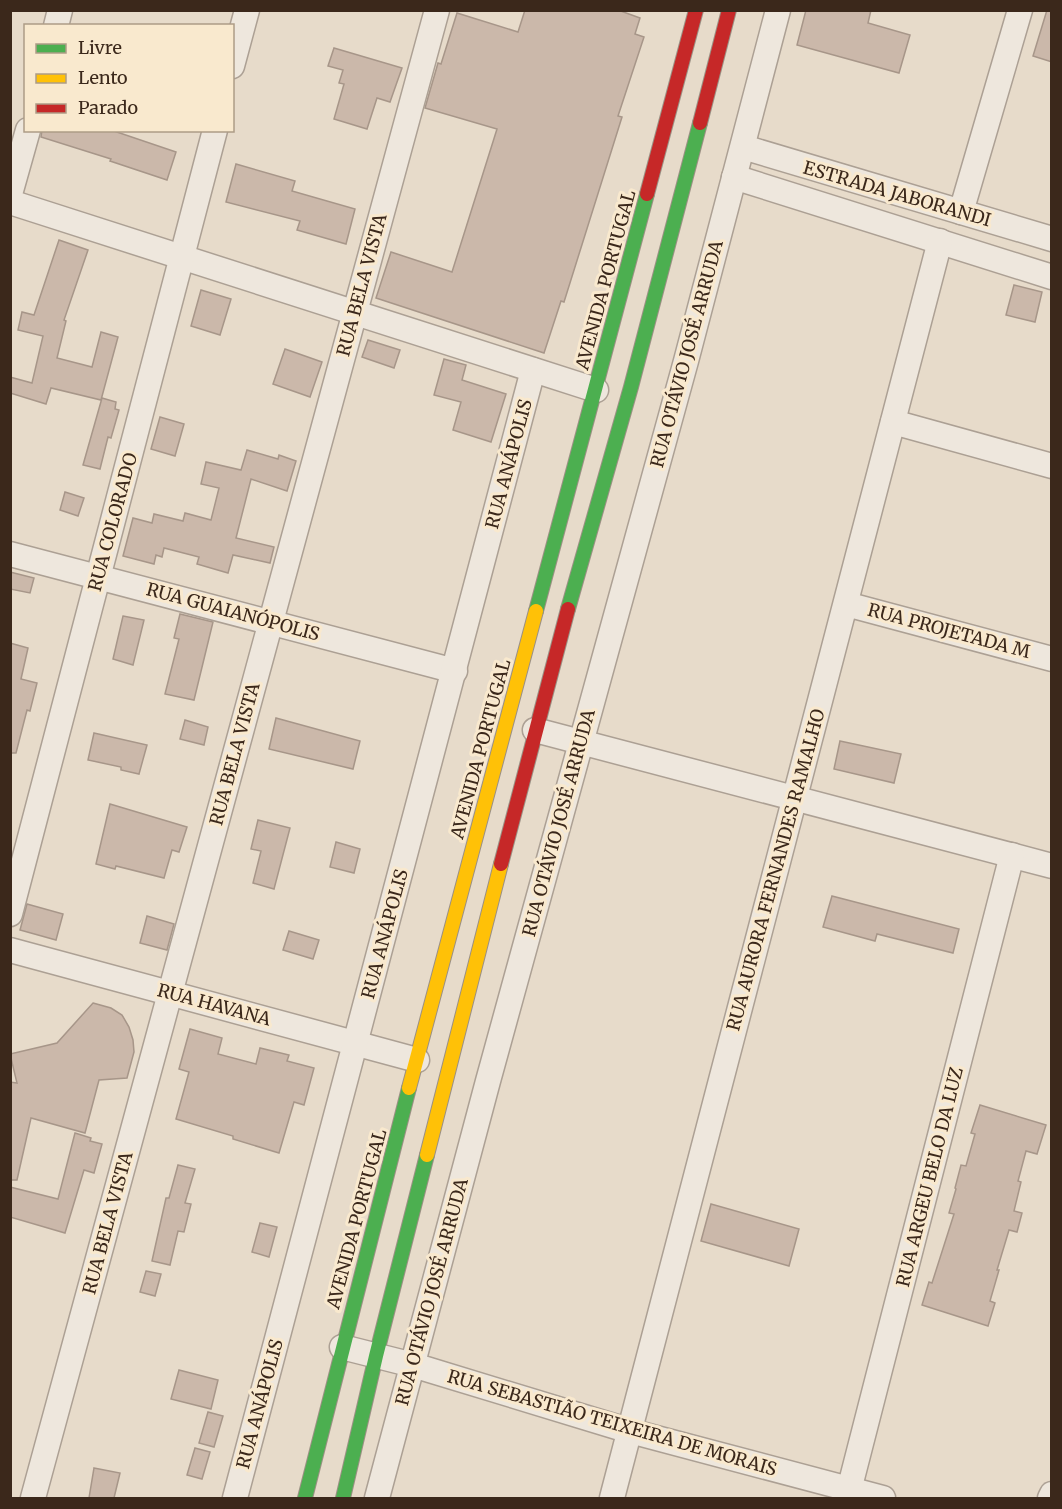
<svg xmlns="http://www.w3.org/2000/svg" width="1062" height="1509" viewBox="0 0 1062 1509" font-family="Merriweather,serif">
  <style>
    .building { fill: #cbb8aa; stroke: #a79689; stroke-width: 1.5 }
    .lines { fill: none; stroke-linecap: round; stroke-linejoin: round }
    .street-casing { stroke: #aca094; stroke-width: 27 }
    .fast-casing { stroke: #9b9084; stroke-width: 16 }
    .slow-casing { stroke: #9b9084; stroke-width: 16 }
    .jam-casing { stroke: #9b9084; stroke-width: 16 }
    .street { stroke: #eee7dd; stroke-width: 24 }
    .fast { stroke: #4caf50; stroke-width: 14 }
    .slow { stroke: #ffc107; stroke-width: 14 }
    .jam { stroke: #c62828; stroke-width: 14 }
    .labels { text-anchor: middle; stroke-width: 6; stroke-linejoin: round; paint-order: stroke }
    .street-label { font-size: 18px; fill: #3b281b; stroke: #f9e9ce }
  </style>
  <rect width="100%" height="100%" fill="#e7dbca"/>
  <g class="building">
    <path d="M 525,10 L 618,10 L 640,18 L 635,34 L 644,37 L 618,116 L 622,117 L 564,302 L 561,301 L 544,353 L 376,298 L 391,252 L 452,272 L 497,129 L 425,108 L 438,63 L 441,64 L 457,13 L 518,32 Z"/>
    <path d="M 806,10 L 871,10 L 868,23 L 910,35 L 899,73 L 797,45 Z"/>
    <path d="M 1047,10 L 1052,10 L 1052,62 L 1033,56 Z"/>
    <path d="M 334,48 L 402,68 L 390,102 L 377,98 L 367,129 L 334,119 L 344,84 L 339,83 L 343,70 L 328,66 Z"/>
    <path d="M 42,130 L 111,130 L 176,152 L 167,180 L 110,161 L 111,159 L 41,137 Z"/>
    <path d="M 236,164 L 295,181 L 292,191 L 355,209 L 346,244 L 297,230 L 300,221 L 226,202 Z"/>
    <path d="M 59,240 L 88,250 L 64,320 L 66,321 L 57,358 L 92,367 L 101,332 L 118,337 L 101,400 L 51,388 L 46,404 L 10,393 L 10,377 L 32,383 L 43,336 L 18,330 L 22,312 L 34,315 Z"/>
    <path d="M 1014,285 L 1042,292 L 1035,322 L 1006,315 Z"/>
    <path d="M 201,290 L 231,299 L 220,335 L 191,326 Z"/>
    <path d="M 368,340 L 400,350 L 394,368 L 362,357 Z"/>
    <path d="M 285,349 L 322,362 L 310,397 L 273,384 Z"/>
    <path d="M 444,359 L 466,365 L 462,380 L 506,394 L 491,442 L 453,430 L 461,402 L 434,395 Z"/>
    <path d="M 102,398 L 116,402 L 115,409 L 119,410 L 111,438 L 108,437 L 100,469 L 83,465 Z"/>
    <path d="M 160,417 L 184,424 L 175,456 L 151,449 Z"/>
    <path d="M 247,450 L 278,459 L 279,455 L 296,461 L 287,491 L 251,479 L 236,538 L 274,547 L 270,563 L 233,555 L 228,573 L 197,564 L 199,557 L 164,548 L 162,557 L 156,555 L 154,564 L 123,556 L 133,518 L 152,523 L 154,514 L 183,521 L 185,513 L 211,520 L 219,488 L 201,484 L 206,462 L 241,470 Z"/>
    <path d="M 65,492 L 84,498 L 78,516 L 60,510 Z"/>
    <path d="M 10,572 L 34,578 L 30,593 L 10,589 Z"/>
    <path d="M 180,614 L 213,622 L 194,700 L 165,694 L 179,639 L 174,638 Z"/>
    <path d="M 123,616 L 144,620 L 133,665 L 113,659 Z"/>
    <path d="M 10,643 L 28,648 L 21,679 L 37,683 L 30,711 L 27,710 L 16,753 L 10,753 Z"/>
    <path d="M 276,718 L 360,741 L 353,769 L 269,749 Z"/>
    <path d="M 185,720 L 208,727 L 204,745 L 180,739 Z"/>
    <path d="M 94,733 L 147,745 L 139,774 L 121,770 L 121,767 L 88,760 Z"/>
    <path d="M 840,741 L 901,754 L 894,783 L 834,769 Z"/>
    <path d="M 110,804 L 187,827 L 179,852 L 172,850 L 164,878 L 116,866 L 115,869 L 96,864 Z"/>
    <path d="M 258,820 L 290,828 L 274,889 L 253,883 L 261,851 L 251,849 Z"/>
    <path d="M 336,842 L 360,849 L 354,873 L 330,867 Z"/>
    <path d="M 832,896 L 959,929 L 953,953 L 877,934 L 875,941 L 823,927 Z"/>
    <path d="M 27,904 L 63,914 L 56,940 L 20,930 Z"/>
    <path d="M 147,916 L 174,924 L 167,950 L 140,943 Z"/>
    <path d="M 289,931 L 319,940 L 313,959 L 283,950 Z"/>
    <path d="M 93,1003 L 111,1008 L 122,1015 L 129,1027 L 133,1040 L 134,1052 L 127,1078 L 99,1080 L 85,1133 L 31,1118 L 17,1180 L 10,1180 L 10,1082 L 17,1083 L 10,1054 L 57,1043 Z"/>
    <path d="M 190,1029 L 222,1038 L 218,1054 L 256,1064 L 260,1048 L 289,1055 L 287,1061 L 314,1068 L 304,1105 L 294,1102 L 279,1153 L 233,1139 L 233,1136 L 176,1119 L 189,1072 L 179,1069 Z"/>
    <path d="M 980,1105 L 1046,1125 L 1037,1154 L 1026,1151 L 1018,1181 L 1021,1182 L 1014,1211 L 1022,1213 L 1017,1232 L 1009,1230 L 997,1270 L 999,1270 L 990,1301 L 995,1303 L 988,1326 L 922,1305 L 929,1282 L 932,1283 L 954,1214 L 949,1213 L 956,1189 L 955,1188 L 961,1165 L 966,1166 L 975,1134 L 971,1133 Z"/>
    <path d="M 75,1133 L 91,1138 L 90,1141 L 102,1144 L 94,1173 L 84,1170 L 65,1233 L 10,1217 L 10,1187 L 58,1199 Z"/>
    <path d="M 178,1165 L 195,1169 L 185,1203 L 191,1204 L 184,1232 L 178,1231 L 170,1265 L 152,1261 L 166,1198 L 169,1198 Z"/>
    <path d="M 711,1204 L 799,1229 L 789,1266 L 701,1241 Z"/>
    <path d="M 260,1223 L 277,1227 L 269,1257 L 252,1252 Z"/>
    <path d="M 146,1271 L 161,1274 L 155,1296 L 140,1292 Z"/>
    <path d="M 179,1370 L 218,1380 L 211,1409 L 171,1399 Z"/>
    <path d="M 208,1412 L 223,1416 L 214,1447 L 199,1443 Z"/>
    <path d="M 195,1448 L 210,1452 L 202,1479 L 187,1475 Z"/>
    <path d="M 94,1468 L 120,1473 L 114,1498 L 89,1498 Z"/>
  </g>
  <g class="lines">
    <defs>
      <g id="street">
        <path d="M 56,26 L 60,10"/>
        <path d="M 232,66 L 247,10"/>
        <path d="M 743,147 L 1052,239"/>
        <path d="M 734,177 L 1052,277"/>
        <path d="M 10,194 L 28,130"/>
        <path d="M 10,202 L 596,390"/>
        <path d="M 961,212 L 1020,10"/>
        <path d="M 893,422 L 1052,466"/>
        <path d="M 10,554 L 455,671"/>
        <path d="M 846,604 L 1052,659"/>
        <path d="M 535,730 L 1052,866"/>
        <path d="M 10,914 L 215,130"/>
        <path d="M 10,950 L 417,1060"/>
        <path d="M 342,1347 L 413,1365 L 630,1431 L 883,1498"/>
        <path d="M 33,1498 L 437,10"/>
        <path d="M 235,1498 L 533,370"/>
        <path d="M 377,1498 L 488,1081 L 686,361 L 778,10"/>
        <path d="M 612,1498 L 940,241"/>
        <path d="M 847,1498 L 1012,855"/>
        <path d="M 1050,1498 L 1052,1494"/>
      </g>
      <g id="fast">
        <path d="M 568,609 L 631,387 L 700,123"/>
        <path d="M 536,611 L 647,194"/>
        <path d="M 305,1498 L 409,1088"/>
        <path d="M 343,1498 L 376,1356 L 427,1155"/>
      </g>
      <g id="slow">
        <path d="M 409,1088 L 536,611"/>
        <path d="M 427,1155 L 501,864"/>
      </g>
      <g id="jam">
        <path d="M 700,123 L 729,10"/>
        <path d="M 647,194 L 696,10"/>
        <path d="M 501,864 L 568,609"/>
      </g>
    </defs>
    <use href="#street" class="street-casing"/>
    <use href="#fast" class="fast-casing"/>
    <use href="#slow" class="slow-casing"/>
    <use href="#jam" class="jam-casing"/>
    <use href="#street" class="street"/>
    <use href="#fast" class="fast"/>
    <use href="#slow" class="slow"/>
    <use href="#jam" class="jam"/>
  </g>
  <g class="labels">
    <g class="street-label">
      <text transform="translate(897 194) rotate(16)" y="6">ESTRADA JABORANDI</text>
      <text transform="translate(606 280) rotate(-75)" y="6">AVENIDA PORTUGAL</text>
      <text transform="translate(362 285) rotate(-75)" y="6">RUA BELA VISTA</text>
      <text transform="translate(687 354) rotate(-75)" y="6">RUA OTÁVIO JOSÉ ARRUDA</text>
      <text transform="translate(509 464) rotate(-75)" y="6">RUA ANÁPOLIS</text>
      <text transform="translate(113 522) rotate(-75)" y="6">RUA COLORADO</text>
      <text transform="translate(233 612) rotate(15)" y="6">RUA GUAIANÓPOLIS</text>
      <text transform="translate(949 631) rotate(15)" y="6">RUA PROJETADA M</text>
      <text transform="translate(481 749) rotate(-75)" y="6">AVENIDA PORTUGAL</text>
      <text transform="translate(235 754) rotate(-75)" y="6">RUA BELA VISTA</text>
      <text transform="translate(559 823) rotate(-75)" y="6">RUA OTÁVIO JOSÉ ARRUDA</text>
      <text transform="translate(776 870) rotate(-75)" y="6">RUA AURORA FERNANDES RAMALHO</text>
      <text transform="translate(385 934) rotate(-75)" y="6">RUA ANÁPOLIS</text>
      <text transform="translate(214 1005) rotate(15)" y="6">RUA HAVANA</text>
      <text transform="translate(930 1177) rotate(-76)" y="6">RUA ARGEU BELO DA LUZ</text>
      <text transform="translate(357 1219) rotate(-75)" y="6">AVENIDA PORTUGAL</text>
      <text transform="translate(108 1223) rotate(-75)" y="6">RUA BELA VISTA</text>
      <text transform="translate(432 1292) rotate(-75)" y="6">RUA OTÁVIO JOSÉ ARRUDA</text>
      <text transform="translate(260 1404) rotate(-75)" y="6">RUA ANÁPOLIS</text>
      <text transform="translate(612 1423) rotate(16)" y="6">RUA SEBASTIÃO TEIXEIRA DE MORAIS</text>
    </g>
  </g>
  <rect width="1062" height="1509" fill="none" stroke="#3b281b" stroke-width="24"/>
  <rect x="24" y="24" width="210" height="108" fill="#f9e9ce" stroke="#ad9c86" stroke-width="1.5"/>
  <rect x="36" y="44" width="30" height="9" fill="#4caf50" stroke="#ad9c86" stroke-width="1.5"/>
  <text x="78" y="54" font-size="18" fill="#3b281b">Livre</text>
  <rect x="36" y="74" width="30" height="9" fill="#ffc107" stroke="#ad9c86" stroke-width="1.5"/>
  <text x="78" y="84" font-size="18" fill="#3b281b">Lento</text>
  <rect x="36" y="104" width="30" height="9" fill="#c62828" stroke="#ad9c86" stroke-width="1.5"/>
  <text x="78" y="114" font-size="18" fill="#3b281b">Parado</text>
</svg>
